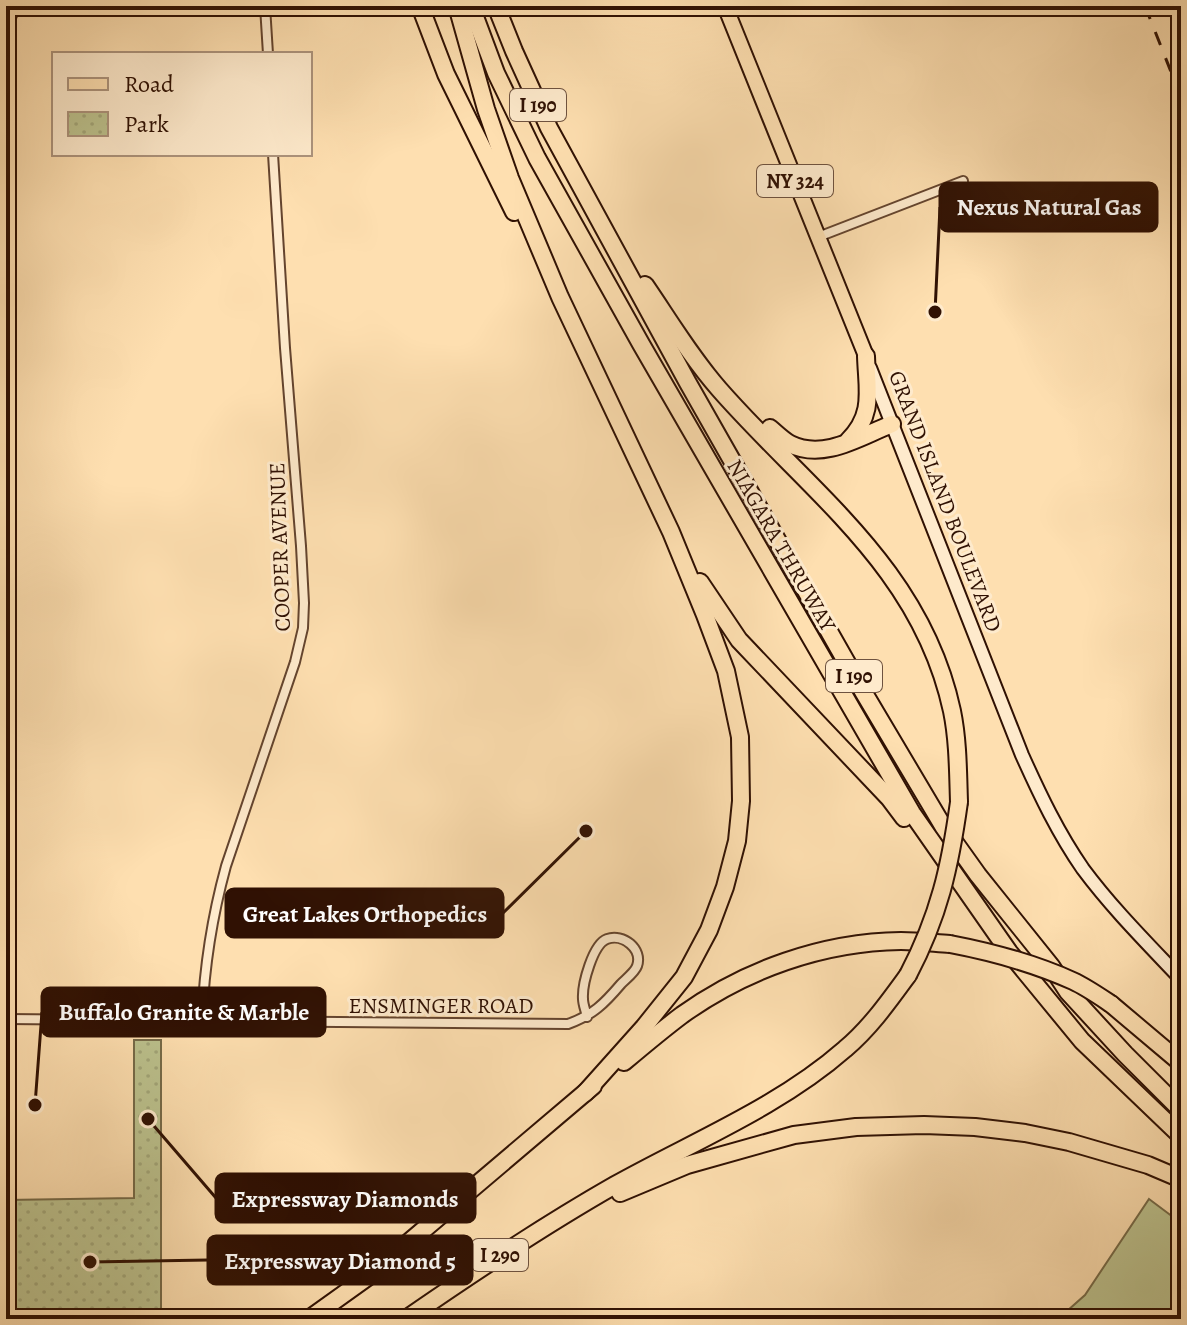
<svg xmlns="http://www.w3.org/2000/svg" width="1187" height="1325" viewBox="0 0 1187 1325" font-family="Alegreya,serif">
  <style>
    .grass { fill: #bcc28e; stroke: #766a48; stroke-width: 2 }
    .park { fill: url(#park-dots); stroke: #766a48; stroke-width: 2 }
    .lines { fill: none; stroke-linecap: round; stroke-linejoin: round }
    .street-casing { stroke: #64442e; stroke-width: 12 }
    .secondary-casing { stroke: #301103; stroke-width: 16 }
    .primary-casing { stroke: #301103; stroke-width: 18 }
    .highway-casing { stroke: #301103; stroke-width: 20 }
    .street { stroke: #feeacc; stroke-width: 8 }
    .secondary { stroke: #feeacc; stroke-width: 12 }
    .primary { stroke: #fedfb0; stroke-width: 14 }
    .highway { stroke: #fedfb0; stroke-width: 16 }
    .rail { stroke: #301103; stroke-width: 3; stroke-dasharray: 14 14; stroke-linecap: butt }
    .highway-bridge-casing { stroke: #301103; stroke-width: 20; stroke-linecap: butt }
    .highway-bridge { stroke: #fedfb0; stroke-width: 16 }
    .labels { text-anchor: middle; stroke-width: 6; stroke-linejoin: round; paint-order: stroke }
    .shield { fill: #feeacc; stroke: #6e523f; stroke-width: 2 }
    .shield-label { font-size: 20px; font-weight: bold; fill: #301103 }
    .street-label { font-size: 22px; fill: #301103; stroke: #feeacc }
    .leader { fill: none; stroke: #301103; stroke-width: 3 }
    .callout-dot { fill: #301103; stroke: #feeacc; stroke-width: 3 }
    .callout { fill: #301103; stroke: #301103; stroke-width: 3 }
    .callout-label { font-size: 24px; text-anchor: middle; font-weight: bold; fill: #fff }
  </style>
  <defs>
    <pattern id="park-dots" width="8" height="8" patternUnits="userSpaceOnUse" patternTransform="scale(2)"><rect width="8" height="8" fill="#bcc28e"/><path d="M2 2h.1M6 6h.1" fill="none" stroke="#a2a679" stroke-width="1.8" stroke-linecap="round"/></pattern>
  </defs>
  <rect width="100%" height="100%" fill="#fedfb0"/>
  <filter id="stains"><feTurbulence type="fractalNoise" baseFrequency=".0025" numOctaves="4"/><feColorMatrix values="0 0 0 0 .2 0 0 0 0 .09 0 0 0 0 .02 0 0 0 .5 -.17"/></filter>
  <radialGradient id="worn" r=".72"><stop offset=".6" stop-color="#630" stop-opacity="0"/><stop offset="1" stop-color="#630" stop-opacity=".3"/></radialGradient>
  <path class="grass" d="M 1149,1199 L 1181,1223 L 1181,1319 L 1058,1319 L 1085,1295 Z"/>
  <path class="park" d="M 134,1040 L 161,1040 L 161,1319 L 6,1319 L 6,1200 L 134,1198 Z"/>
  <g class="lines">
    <defs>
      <g id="street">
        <path d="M 265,6 L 268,54"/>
        <path d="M 818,237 L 963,181"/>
        <path d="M 6,1019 L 568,1024 C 593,1015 604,1004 621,984 C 626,979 635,972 637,966 C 643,949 623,933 607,939 C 593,944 582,984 583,999 C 583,1005 586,1011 587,1017"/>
        <path d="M 202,1021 C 204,968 212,917 226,866 L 295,662 L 303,628 L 304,603 L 301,546 L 285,348 L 273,154"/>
      </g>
      <g id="secondary">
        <path d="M 6,26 L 13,6"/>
        <path d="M 870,368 L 1022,755 C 1040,795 1058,833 1083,869 C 1112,908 1147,943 1181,979"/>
      </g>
      <path id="primary" d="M 725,6 L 866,356"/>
      <g id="highway">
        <path d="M 420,6 L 446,74 L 514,212"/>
        <path d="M 457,6 L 486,109 L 510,178 L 560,297 L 671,532 L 705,615 L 726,671 L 740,737 L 741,801 L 737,841 L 725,887 L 709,930 L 684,977 L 644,1027 L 585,1093"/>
        <path d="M 471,6 L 496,73 L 537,158 L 641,344 L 912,813 L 1009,952 L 1082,1041 L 1181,1136"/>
        <path d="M 496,6 L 514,51 L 549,128 L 688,383 L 864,693 L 943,826 L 978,875 L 1051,966 L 1068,992 L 1125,1054 L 1181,1110"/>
        <path d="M 645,285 C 669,320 691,357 719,389 C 810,493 921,567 952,711 C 958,740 958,772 959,802"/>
        <path d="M 770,428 C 777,434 783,440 790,444 C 824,461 861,436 892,424"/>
        <path d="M 848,441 C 875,414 867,390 866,356"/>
        <path d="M 700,582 L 739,640 L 889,798 L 904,818"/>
        <path d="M 1111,1004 L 1181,1063"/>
        <path d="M 624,1062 C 643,1046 662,1030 682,1015 C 745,970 822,942 901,941 C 917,941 934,943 950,944"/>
        <path d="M 620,1193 L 687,1165 L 794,1135 L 856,1127 L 924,1125 L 975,1127 L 1025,1133 L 1069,1142 L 1148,1165 L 1181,1179"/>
        <path d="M 309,1319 L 369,1276 L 593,1086"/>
        <path d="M 406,1319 C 474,1272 543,1226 615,1185 C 692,1142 779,1107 845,1049 C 870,1028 889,1001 908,975"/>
      </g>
    </defs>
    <use href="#street" class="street-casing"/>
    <use href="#secondary" class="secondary-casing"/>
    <use href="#primary" class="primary-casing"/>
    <use href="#highway" class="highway-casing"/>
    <use href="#street" class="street"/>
    <use href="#secondary" class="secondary"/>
    <use href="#primary" class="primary"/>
    <use href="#highway" class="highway"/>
    <path class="rail" d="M 1145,6 L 1181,97"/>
    <defs>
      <g id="highway-bridge">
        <path d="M 950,944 C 992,952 1033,963 1073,981 C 1086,987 1099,996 1111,1004"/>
        <path d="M 908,975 C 939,916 950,867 959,802"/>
      </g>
    </defs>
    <use href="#highway-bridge" class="highway-bridge-casing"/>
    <use href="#highway-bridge" class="highway-bridge"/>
  </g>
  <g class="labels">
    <g class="shield">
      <rect x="510" y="89" width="56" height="32" rx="6"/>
      <rect x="757" y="165" width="76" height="32" rx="6"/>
      <rect x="826" y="660" width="56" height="32" rx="6"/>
      <rect x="472" y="1239" width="56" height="32" rx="6"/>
    </g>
    <g class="shield-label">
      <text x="538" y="112">I 190</text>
      <text x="795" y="188">NY 324</text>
      <text x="854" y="683">I 190</text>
      <text x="500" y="1262">I 290</text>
    </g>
    <g class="street-label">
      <text transform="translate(946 501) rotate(69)" y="8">GRAND ISLAND BOULEVARD</text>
      <text transform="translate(782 545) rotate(60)" y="8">NIAGARA THRUWAY</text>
      <text transform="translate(279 547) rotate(-92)" y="8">COOPER AVENUE</text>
      <text x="441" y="1013">ENSMINGER ROAD</text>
    </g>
  </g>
  <path class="leader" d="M935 312L940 207M586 831L503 913M35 1105L42 1012M148 1119L216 1198M90 1262L208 1260"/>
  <g class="callout-dot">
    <circle cx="935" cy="312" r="8"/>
    <circle cx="586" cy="831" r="8"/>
    <circle cx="35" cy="1105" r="8"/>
    <circle cx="148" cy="1119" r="8"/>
    <circle cx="90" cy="1262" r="8"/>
  </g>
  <g class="callout">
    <rect x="940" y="183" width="217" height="48" rx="8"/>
    <rect x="226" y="889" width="277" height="48" rx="8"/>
    <rect x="42" y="988" width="283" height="48" rx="8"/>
    <rect x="216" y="1174" width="259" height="48" rx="8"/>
    <rect x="208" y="1236" width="264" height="48" rx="8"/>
  </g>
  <g class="callout-label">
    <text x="1049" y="215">Nexus Natural Gas</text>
    <text x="365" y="922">Great Lakes Orthopedics</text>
    <text x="184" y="1020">Buffalo Granite &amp; Marble</text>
    <text x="345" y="1207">Expressway Diamonds</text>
    <text x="340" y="1269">Expressway Diamond 5</text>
  </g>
  <rect width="1187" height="1325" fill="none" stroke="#fedfb0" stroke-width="32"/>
  <rect x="8" y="8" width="1171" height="1309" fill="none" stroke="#301103" stroke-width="4"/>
  <rect x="16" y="16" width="1155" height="1293" fill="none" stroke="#301103" stroke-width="2"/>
  <rect x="52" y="52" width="260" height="104" fill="#feeacc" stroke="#ac937c" stroke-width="2"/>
  <rect x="68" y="78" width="40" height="12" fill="#fedfb0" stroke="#ac937c" stroke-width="2"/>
  <text x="124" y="92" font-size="24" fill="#301103">Road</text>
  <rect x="68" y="112" width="40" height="24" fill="url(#park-dots)" stroke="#ac937c" stroke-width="2"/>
  <text x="124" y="132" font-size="24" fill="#301103">Park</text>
  <rect width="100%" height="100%" filter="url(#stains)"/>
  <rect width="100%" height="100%" fill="url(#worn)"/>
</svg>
